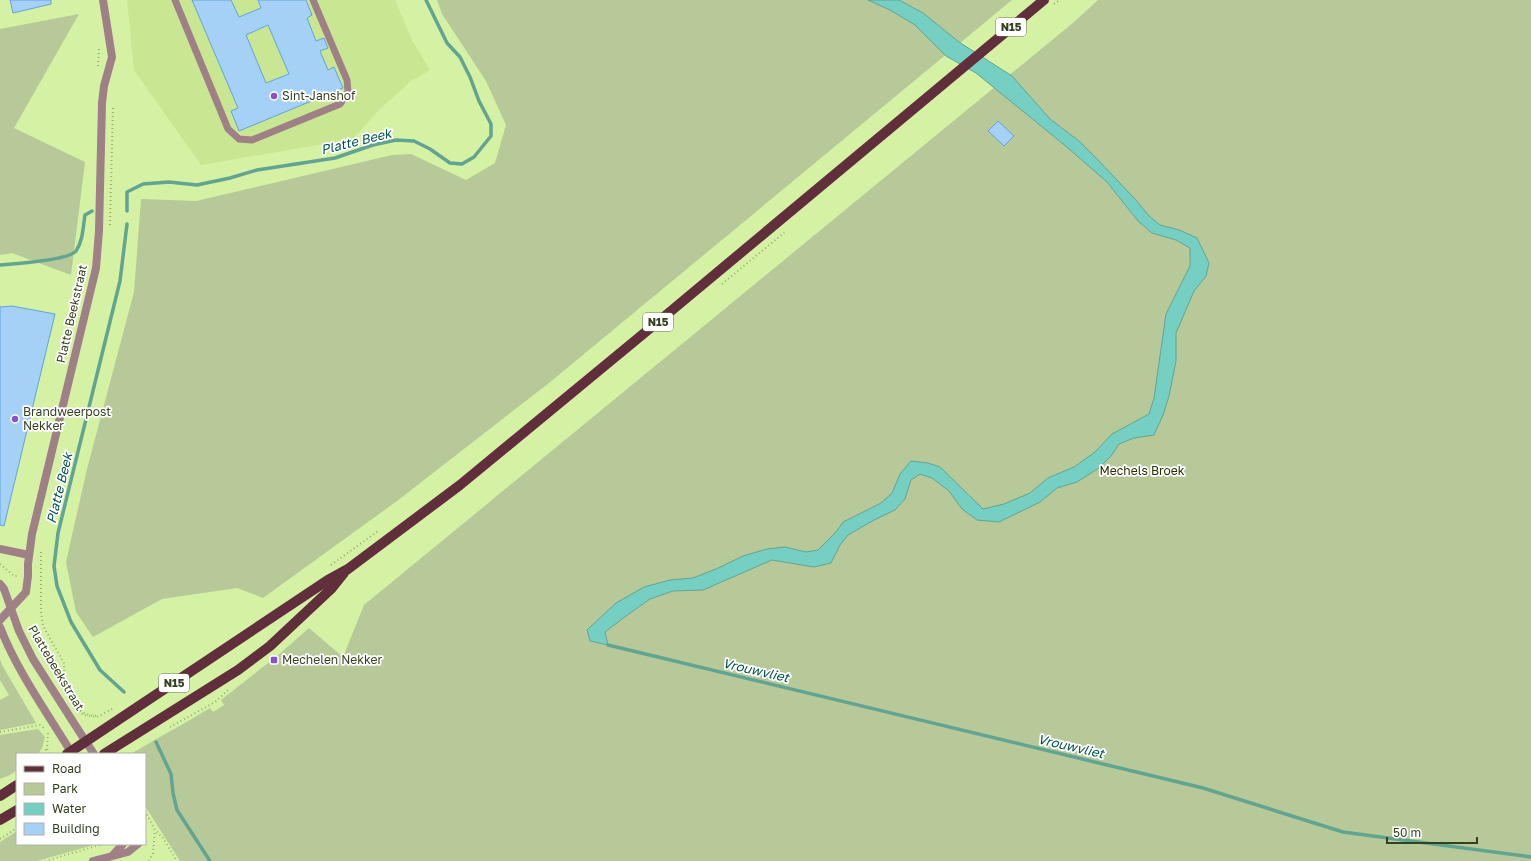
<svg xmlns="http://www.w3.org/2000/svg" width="1531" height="861" viewBox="0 0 1531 861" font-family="'Golos Text',sans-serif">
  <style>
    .built { fill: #c9e792 }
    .green { fill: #b7c999 }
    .water { fill: #76cfc3; stroke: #62a492 }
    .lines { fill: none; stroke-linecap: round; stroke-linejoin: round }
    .stream { stroke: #62a492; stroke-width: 3.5 }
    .building { fill: #a5d1f7; stroke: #62a3d8; fill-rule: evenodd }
    .path { stroke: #97ad72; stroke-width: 2; stroke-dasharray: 1 3; stroke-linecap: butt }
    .service { stroke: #9f8086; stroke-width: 7 }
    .minor { stroke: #9f8086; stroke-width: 8 }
    .tertiary { stroke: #9f8086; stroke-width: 8 }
    .primary { stroke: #612f3c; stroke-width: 10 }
    .poi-dot { fill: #8d51c7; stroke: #fff; stroke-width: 1.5 }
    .labels { text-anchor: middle; stroke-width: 3.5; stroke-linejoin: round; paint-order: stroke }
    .shield { fill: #fff; stroke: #727964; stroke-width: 1 }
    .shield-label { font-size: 11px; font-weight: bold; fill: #354021 }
    .poi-label { font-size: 12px; fill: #354021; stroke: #fff; text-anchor: start }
    .street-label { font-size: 12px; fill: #354021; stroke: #fff }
    .park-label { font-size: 12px; fill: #243102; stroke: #fff }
    .water-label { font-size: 13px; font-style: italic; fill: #00534b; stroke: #fff }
  </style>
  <rect width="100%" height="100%" fill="#d5f1a4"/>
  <path class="built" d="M 127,0 L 395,0 L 413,42 L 430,70 L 411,81 L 378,111 L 353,139 L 201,165 L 134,70 Z"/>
  <g class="green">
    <path d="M 437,0 L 1012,0 L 549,383 L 397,501 L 263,598 L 237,588 L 162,599 L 93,637 L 76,612 L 66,562 L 87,469 L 134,292 L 141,199 L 196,201 L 392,155 L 411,154 L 466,180 L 495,163 L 506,125 L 486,81 L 442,14 Z"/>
    <path d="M 1098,0 L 1531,0 L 1531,861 L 180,861 L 145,806 L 145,754 L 131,754 C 157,738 184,724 210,708 L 213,712 L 224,705 L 221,700 L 277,656 L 309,628 L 343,657 L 364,605 L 1074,22 Z"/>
    <path d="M 79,14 L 14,128 L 85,162 L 71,275 L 12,253 L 0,255 L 0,29 Z"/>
    <path d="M 0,659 L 2,665 L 36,723 L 0,730 L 0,700 L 9,695 L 0,680 Z"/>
    <path d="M 38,729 L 45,737 L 42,748 L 38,754 L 17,754 L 17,770 L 10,775 L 0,779 L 0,735 Z"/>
    <path d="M 17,831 L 17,844 L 97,844 L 37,861 L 0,861 L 0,842 Z"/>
  </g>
  <path class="water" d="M 868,0 L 899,0 L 923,13 L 959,42 L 1012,76 L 1050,119 L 1079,141 L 1099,161 L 1135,199 L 1149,216 L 1160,225 L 1179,230 L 1197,238 L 1209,263 L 1206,276 L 1194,291 L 1176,333 L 1176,361 L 1169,396 L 1163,415 L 1154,435 L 1134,438 L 1119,444 L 1111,456 L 1099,468 L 1077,482 L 1057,488 L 1040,502 L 999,522 L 977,520 L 962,509 L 949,491 L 932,478 L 920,474 L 911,480 L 905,499 L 895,510 L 874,520 L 848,535 L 840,545 L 831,563 L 814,567 L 772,560 L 703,590 L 673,591 L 650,599 L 626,616 L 605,632 L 608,645 L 590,641 L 587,630 L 616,603 L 644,587 L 670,580 L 693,578 L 716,569 L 743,556 L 767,549 L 785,547 L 806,552 L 818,550 L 836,532 L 843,522 L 881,503 L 892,493 L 900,474 L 911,461 L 928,463 L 940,467 L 983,509 L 1004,504 L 1030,493 L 1048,478 L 1074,467 L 1095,452 L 1112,434 L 1149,414 L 1154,398 L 1166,314 L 1190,266 L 1190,248 L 1176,240 L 1152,233 L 1138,221 L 1107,182 L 1068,148 L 976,73 L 946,56 L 915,25 L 890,10 Z"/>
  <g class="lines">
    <g class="stream">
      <path d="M 127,211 L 127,192 L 143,184 L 169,182 L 197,185 L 230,178 L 257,170 L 335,158 L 373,145 L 396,140 L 414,141 L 430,149 L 450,163 L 462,164 L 474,157 L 491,136 L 491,124 L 479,101 L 470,77 L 460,57 L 447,43 L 426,0"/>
      <path d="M 0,265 C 14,264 69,260 76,251 C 83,241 83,227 85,215 L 92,211"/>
      <path d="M 608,645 L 1203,788 L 1343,832 L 1531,857"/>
      <path d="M 124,692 L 100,670 L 71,622 L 57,586 L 54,566 L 58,533 L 120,281 L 127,224"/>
      <path d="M 156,742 L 171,774 L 173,793 L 177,810 L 210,861"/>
    </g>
  </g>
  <g class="building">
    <path d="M 10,0 L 51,0 L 51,4 L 13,13 Z"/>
    <path d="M 192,0 L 231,0 L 239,17 L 261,8 L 258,0 L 306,0 L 312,15 L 307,18 L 316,41 L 324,38 L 328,48 L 320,51 L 328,70 L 334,67 L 343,88 L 239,131 L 231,111 L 238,108 ZM 268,25 L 289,74 L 266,83 L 246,35 Z"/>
    <path d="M 998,121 L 1014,136 L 1004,146 L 988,131 Z"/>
    <path d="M 12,306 L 55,314 L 4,526 L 0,525 L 0,307 Z"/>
  </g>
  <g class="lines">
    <g class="path">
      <path d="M 1054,4 L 1060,0"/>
      <path d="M 98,66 L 99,47"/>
      <path d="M 110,225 L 113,106"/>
      <path d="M 722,284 L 785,232"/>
      <path d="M 41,552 L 41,612 L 43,626 L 64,663 L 65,685 L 83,715 L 97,717 L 114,708"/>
      <path d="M 0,564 L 14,576 L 18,576"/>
      <path d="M 331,565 L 378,531"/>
      <path d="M 80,711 L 89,715 L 99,716"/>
      <path d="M 170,727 L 215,702 L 228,690"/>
      <path d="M 0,732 L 40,725 L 44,728"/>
      <path d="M 48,733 L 47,748 L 49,754"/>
      <path d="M 44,754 L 46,749"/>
      <path d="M 145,811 L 155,830 L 163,838 L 177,861"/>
      <path d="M 0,839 L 17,828"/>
      <path d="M 45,861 L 103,844"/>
      <path d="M 149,861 L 153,853 L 155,830"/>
    </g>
    <path class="service" d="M 175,0 L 228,129 L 239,139 L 252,140 L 340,104 L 348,92 L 347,80 L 313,0"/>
    <g class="minor">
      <path d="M 0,549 L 29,555"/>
      <path d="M 0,584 L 4,589 L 19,631 L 33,659 L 86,742"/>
      <path d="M 0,620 L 26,592 L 28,576 L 28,564 L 32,534 L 96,268 L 99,231 L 102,103 L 104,86 L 112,57 L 103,0"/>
      <path d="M 0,627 C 17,671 46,711 71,752"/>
    </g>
    <g class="tertiary">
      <path d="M 86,742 L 94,754"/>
      <path d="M 113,855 L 123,844"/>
      <path d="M 93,861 L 128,852 L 138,844"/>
    </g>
    <g class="primary">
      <path d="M 67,754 L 328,580 L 348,569 L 460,485 L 671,311 L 1044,0"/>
      <path d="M 104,754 L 238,670 L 270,646 L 332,588 L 344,573"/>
      <path d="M 0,796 L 17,785"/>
      <path d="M 0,820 L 17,810"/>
    </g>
  </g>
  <g class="poi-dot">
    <circle cx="274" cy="96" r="4"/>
    <circle cx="15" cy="419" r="4"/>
    <rect x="270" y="656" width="8" height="8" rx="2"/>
  </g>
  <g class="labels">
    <g class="shield">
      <rect x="996" y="18" width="30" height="18" rx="3"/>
      <rect x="643" y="313" width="30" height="18" rx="3"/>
      <rect x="159" y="674" width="30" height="18" rx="3"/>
    </g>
    <g class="shield-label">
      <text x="1011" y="31">N15</text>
      <text x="658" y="326">N15</text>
      <text x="174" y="687">N15</text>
    </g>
    <g class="poi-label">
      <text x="282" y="100">Sint-Janshof</text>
      <text x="23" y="416">Brandweerpost<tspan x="23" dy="14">Nekker</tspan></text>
      <text x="282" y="664">Mechelen Nekker</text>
    </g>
    <g class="street-label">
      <text transform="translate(72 314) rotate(-77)" y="4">Platte Beekstraat</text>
      <text transform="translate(56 668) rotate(59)" y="4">Plattebeekstraat</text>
    </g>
    <g class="park-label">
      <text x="1142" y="475">Mechels Broek</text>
    </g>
    <g class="water-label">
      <text transform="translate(356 141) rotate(-14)" y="5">Platte Beek</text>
      <text transform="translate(59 488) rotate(-76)" y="5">Platte Beek</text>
      <text transform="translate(756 670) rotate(13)" y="5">Vrouwvliet</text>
      <text transform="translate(1071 746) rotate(13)" y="5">Vrouwvliet</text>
    </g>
  </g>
  <rect x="16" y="753" width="130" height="92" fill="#ffffff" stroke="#aeb3a6"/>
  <rect x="24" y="766" width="20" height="6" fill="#612f3c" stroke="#aeb3a6"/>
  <text x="52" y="773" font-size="12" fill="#354021">Road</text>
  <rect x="24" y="783" width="20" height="12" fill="#b7c999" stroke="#aeb3a6"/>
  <text x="52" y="793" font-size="12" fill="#354021">Park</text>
  <rect x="24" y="803" width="20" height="12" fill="#76cfc3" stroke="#aeb3a6"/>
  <text x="52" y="813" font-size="12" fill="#354021">Water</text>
  <rect x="24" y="823" width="20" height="12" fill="#a5d1f7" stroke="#aeb3a6"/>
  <text x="52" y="833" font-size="12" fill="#354021">Building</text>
  <path d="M1387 837v6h90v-6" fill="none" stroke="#354021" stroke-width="2"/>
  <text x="1393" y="837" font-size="12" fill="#354021" stroke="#ffffff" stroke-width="3" paint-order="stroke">50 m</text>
</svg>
